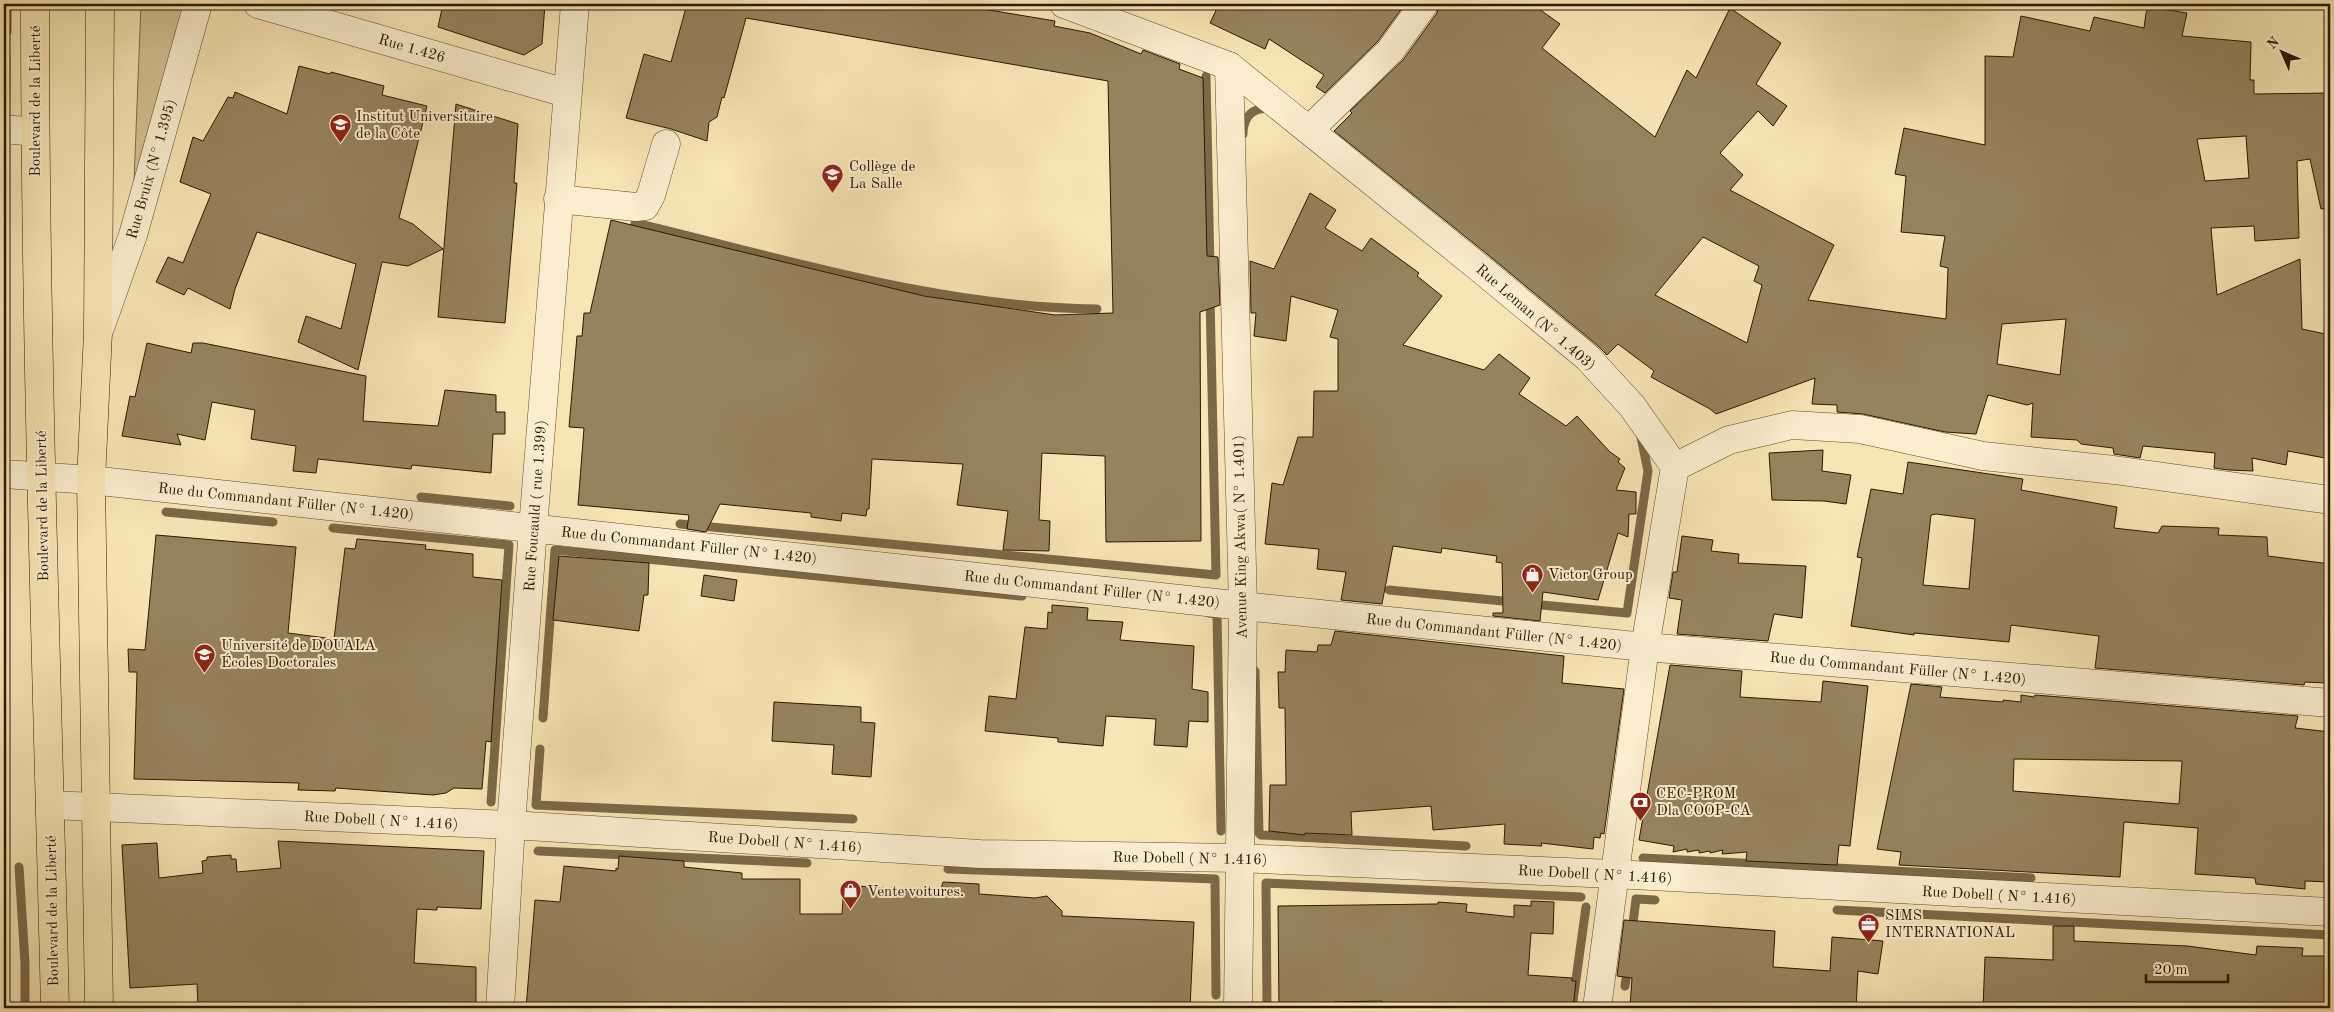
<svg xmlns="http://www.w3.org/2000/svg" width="2334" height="1012" viewBox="0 0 2334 1012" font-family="'Old Standard TT',serif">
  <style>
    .green { fill: #d5c296; stroke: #806d4b }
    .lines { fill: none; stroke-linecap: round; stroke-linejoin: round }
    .stream { stroke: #7c6947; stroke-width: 9 }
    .building { fill: #96835e; stroke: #2b1800; fill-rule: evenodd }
    .minor-casing { stroke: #5e4b2d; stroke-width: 29 }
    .major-casing { stroke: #2b1800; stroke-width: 29 }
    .minor { stroke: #faeecf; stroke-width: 28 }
    .major { stroke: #f8e5b5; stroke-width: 28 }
    .labels { text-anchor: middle; stroke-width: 4; stroke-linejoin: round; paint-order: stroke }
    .street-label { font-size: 15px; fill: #2b1800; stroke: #faeecf }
    .poi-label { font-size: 15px; fill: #2b1800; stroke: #faeecf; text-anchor: start }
  </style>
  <rect width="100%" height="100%" fill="#f8e5b5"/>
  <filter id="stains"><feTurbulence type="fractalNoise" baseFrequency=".004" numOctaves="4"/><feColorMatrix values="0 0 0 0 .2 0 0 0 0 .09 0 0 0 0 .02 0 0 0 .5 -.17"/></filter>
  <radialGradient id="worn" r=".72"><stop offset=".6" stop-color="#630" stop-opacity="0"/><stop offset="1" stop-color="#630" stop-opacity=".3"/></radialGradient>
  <path class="green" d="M 141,4 L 184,4 L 134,182 Z"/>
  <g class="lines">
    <g class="stream">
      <path d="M 1045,4 L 1062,9"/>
      <path d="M 7,32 L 7,4"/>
      <path d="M 1206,76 L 1210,268"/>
      <path d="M 1243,134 C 1243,117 1253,106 1271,109"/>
      <path d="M 635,223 C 786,259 942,308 1097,309"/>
      <path d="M 4,279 L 6,57"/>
      <path d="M 421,497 L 510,506"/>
      <path d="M 166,512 L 273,522"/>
      <path d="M 680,524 L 1216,575 L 1210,296"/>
      <path d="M 333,528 L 509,545 L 491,802"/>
      <path d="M 1389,590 L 1513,602"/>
      <path d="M 1531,604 L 1627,613 L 1648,471 L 1641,437"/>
      <path d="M 1209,613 L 1217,614 L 1221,831"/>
      <path d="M 1255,671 L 1259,833 L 1261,835 L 1466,846"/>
      <path d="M 543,718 L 555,550 L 1022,596"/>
      <path d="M 540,749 L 536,805 L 853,819"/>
      <path d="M 538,851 L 807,863"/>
      <path d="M 1643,858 L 2031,878"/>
      <path d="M 19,867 L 25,963 L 25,1008"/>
      <path d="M 948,869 L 1215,879 L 1216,995"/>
      <path d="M 1837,910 L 2330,935"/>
      <path d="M 1632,931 L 1636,899 L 1655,900"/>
      <path d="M 1625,986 L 1628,966"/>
      <path d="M 1267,1008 L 1266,883 L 1581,897"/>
      <path d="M 1572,1008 L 1586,907"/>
    </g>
  </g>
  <g class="building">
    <path d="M 443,4 L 545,4 L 542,44 L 524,55 L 438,27 Z"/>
    <path d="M 687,4 L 953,4 L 1055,21 L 1054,26 L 1090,33 L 1141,54 L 1143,50 L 1180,64 L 1179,69 L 1203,78 L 1207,256 L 1218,257 L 1220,305 L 1200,312 L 1201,541 L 1106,542 L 1105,456 L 1042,453 L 1039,520 L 1050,521 L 1049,551 L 1003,550 L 1008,511 L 957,505 L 963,464 L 872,459 L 869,509 L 867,509 L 866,516 L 842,513 L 841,521 L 811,517 L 811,513 L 720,504 L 706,532 L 687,529 L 689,515 L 578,505 L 584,428 L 569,427 L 577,336 L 582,336 L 584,313 L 590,313 L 611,220 L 924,296 L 1055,315 L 1113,313 L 1108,81 L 746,18 L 724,98 L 722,97 L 717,117 L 709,122 L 707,141 L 671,129 L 626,118 L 644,54 L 671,62 Z"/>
    <path d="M 1219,4 L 1405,4 L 1378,41 L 1325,93 L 1316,87 L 1324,75 L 1269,39 L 1265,49 L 1210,23 Z"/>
    <path d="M 1439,4 L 1532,4 L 1560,24 L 1542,48 L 1655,137 L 1687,70 L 1696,78 L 1730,8 L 1781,43 L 1756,84 L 1787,106 L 1773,126 L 1758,111 L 1720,153 L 1743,175 L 1730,190 L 1834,245 L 1808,300 L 1946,319 L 1948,268 L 1940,266 L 1945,236 L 1901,232 L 1906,176 L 1895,174 L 1904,128 L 1985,145 L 1985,56 L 2013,57 L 2021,16 L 2090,31 L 2094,17 L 2144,28 L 2146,13 L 2149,7 L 2187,13 L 2182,36 L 2251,42 L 2250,80 L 2254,80 L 2254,94 L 2330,93 L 2330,208 L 2321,209 L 2310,159 L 2297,161 L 2299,238 L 2255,241 L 2254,226 L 2211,228 L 2217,295 L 2300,259 L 2302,329 L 2330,335 L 2330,459 L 2288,451 L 2286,465 L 2252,458 L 2253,471 L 2229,470 L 2214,468 L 2215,453 L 2143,446 L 2140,458 L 2114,454 L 2113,448 L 2081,444 L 2077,440 L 2031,437 L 2033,403 L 2027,405 L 1988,395 L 1976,434 L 1945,432 L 1863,414 L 1837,412 L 1837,405 L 1812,404 L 1815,378 L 1716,414 L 1710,409 L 1651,377 L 1654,371 L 1618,344 L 1607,355 L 1597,345 L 1487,254 L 1334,131 L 1352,113 L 1350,111 L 1403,60 L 1437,13 ZM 2246,136 L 2249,178 L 2205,181 L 2197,139 ZM 1703,237 L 1759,266 L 1754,281 L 1762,285 L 1747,343 L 1655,295 ZM 2066,319 L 2060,375 L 1997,364 L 2002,324 Z"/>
    <path d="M 299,66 L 330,74 L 331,72 L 384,86 L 382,95 L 427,106 L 399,218 L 413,224 L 443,249 L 408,266 L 382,262 L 358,370 L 298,342 L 306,316 L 341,329 L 356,264 L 257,232 L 235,289 L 230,309 L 188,288 L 184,295 L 156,282 L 168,257 L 183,263 L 211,194 L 180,182 L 193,137 L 203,141 L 228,97 L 233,98 L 235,92 L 287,114 Z"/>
    <path d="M 456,104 L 518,124 L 514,183 L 517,183 L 505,323 L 438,317 Z"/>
    <path d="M 1310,193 L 1336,210 L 1325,228 L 1362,251 L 1371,238 L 1419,273 L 1417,276 L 1442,296 L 1403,345 L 1484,370 L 1499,354 L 1530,378 L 1519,394 L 1566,426 L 1577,416 L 1610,452 L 1620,459 L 1618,462 L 1625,468 L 1616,490 L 1636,492 L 1636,514 L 1629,514 L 1628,537 L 1618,533 L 1598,600 L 1543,592 L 1540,621 L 1493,616 L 1493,613 L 1503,613 L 1502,563 L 1496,562 L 1497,556 L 1442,548 L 1441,553 L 1393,546 L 1382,604 L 1341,600 L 1346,572 L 1317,569 L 1319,549 L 1265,544 L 1272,483 L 1283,485 L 1298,437 L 1313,437 L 1314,391 L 1338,391 L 1338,339 L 1330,337 L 1338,310 L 1291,296 L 1286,341 L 1254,336 L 1256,313 L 1251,313 L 1250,261 L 1274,269 Z"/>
    <path d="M 147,343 L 191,353 L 193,343 L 203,343 L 366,376 L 363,421 L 438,426 L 445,390 L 496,395 L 496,412 L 505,412 L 505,434 L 493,434 L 491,473 L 412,465 L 411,469 L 318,459 L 316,473 L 293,471 L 296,446 L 251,439 L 255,410 L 212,402 L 205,440 L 177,434 L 181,445 L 122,436 L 130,396 L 135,397 Z"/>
    <path d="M 1823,450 L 1822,471 L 1851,475 L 1846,504 L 1824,501 L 1772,500 L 1769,453 Z"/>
    <path d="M 1908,462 L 2023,479 L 2021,490 L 2117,507 L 2114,528 L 2158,533 L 2162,526 L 2219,528 L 2218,535 L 2267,537 L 2268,556 L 2330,564 L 2330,679 L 2325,679 L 2325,683 L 2305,682 L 2304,685 L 2095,668 L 2099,636 L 2011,625 L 2009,642 L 1914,633 L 1914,635 L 1851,626 L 1862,558 L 1857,557 L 1871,489 L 1903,494 ZM 1936,514 L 1975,519 L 1969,589 L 1923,585 L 1931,515 Z"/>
    <path d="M 156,535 L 296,547 L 288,633 L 334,639 L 345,548 L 355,549 L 357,539 L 426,545 L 425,549 L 473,554 L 473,577 L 502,580 L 491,742 L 486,741 L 482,789 L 454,788 L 446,793 L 433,795 L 336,788 L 335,791 L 298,790 L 299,783 L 134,779 L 137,672 L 129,672 L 128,649 L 145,650 Z"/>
    <path d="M 1682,536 L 1713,540 L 1711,551 L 1739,554 L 1738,563 L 1806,566 L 1802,618 L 1774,614 L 1768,641 L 1677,634 L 1682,600 L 1669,598 L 1673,572 L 1677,572 Z"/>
    <path d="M 559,556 L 649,563 L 648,595 L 644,595 L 639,631 L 553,620 Z"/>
    <path d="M 704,575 L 737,580 L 734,601 L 701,596 Z"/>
    <path d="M 1052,605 L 1088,608 L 1087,620 L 1123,622 L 1120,640 L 1194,646 L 1192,689 L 1208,692 L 1208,722 L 1189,721 L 1187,747 L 1154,745 L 1156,719 L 1106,716 L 1103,746 L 1058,742 L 1058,738 L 985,731 L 989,696 L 1016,699 L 1025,627 L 1047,629 L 1048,612 L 1052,613 Z"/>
    <path d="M 1335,631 L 1564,656 L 1562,683 L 1624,689 L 1604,834 L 1601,833 L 1600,838 L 1594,837 L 1593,849 L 1541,843 L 1542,846 L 1504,844 L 1505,824 L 1433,830 L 1431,806 L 1351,812 L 1352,835 L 1305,833 L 1305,835 L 1269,831 L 1270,785 L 1286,785 L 1285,708 L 1279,708 L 1278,672 L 1285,672 L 1286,650 L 1317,652 L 1318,645 L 1331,645 Z"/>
    <path d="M 1670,665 L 1742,671 L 1740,697 L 1821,702 L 1823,681 L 1868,686 L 1850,846 L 1839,845 L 1837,865 L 1746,861 L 1747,852 L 1722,854 L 1723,850 L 1710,853 L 1710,851 L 1699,853 L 1699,850 L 1687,852 L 1687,849 L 1673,852 L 1674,846 L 1639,840 Z"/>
    <path d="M 1911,684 L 1942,687 L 1940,697 L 2003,702 L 2003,700 L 2021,702 L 2021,695 L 2034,697 L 2035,695 L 2298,716 L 2295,728 L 2330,732 L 2326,781 L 2330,781 L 2330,882 L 2305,881 L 2305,889 L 2256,884 L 2255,878 L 2195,874 L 2198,828 L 2124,822 L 2120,877 L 1899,865 L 1901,852 L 1877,849 ZM 2014,759 L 2182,761 L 2179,804 L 2013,791 Z"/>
    <path d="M 774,702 L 861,707 L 861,722 L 875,723 L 871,777 L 832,774 L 834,745 L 772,741 Z"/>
    <path d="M 278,841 L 484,851 L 481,909 L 437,907 L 437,910 L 417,909 L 414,963 L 476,967 L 476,1008 L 198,1008 L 197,984 L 130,988 L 122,845 L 157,843 L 159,878 L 203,873 L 202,861 L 207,860 L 207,857 L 231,855 L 231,859 L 236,859 L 237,872 L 281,868 Z"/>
    <path d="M 619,856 L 684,861 L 684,867 L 742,873 L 742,879 L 800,879 L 800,914 L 842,914 L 844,885 L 940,892 L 943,882 L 979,884 L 979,894 L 1035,898 L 1047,896 L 1062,911 L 1062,916 L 1194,922 L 1190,1008 L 526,1008 L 535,900 L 560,902 L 564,866 L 616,871 L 616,868 L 618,869 Z"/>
    <path d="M 1531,901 L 1554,902 L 1553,934 L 1531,933 L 1528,975 L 1572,978 L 1572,981 L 1576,981 L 1573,1008 L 1381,1008 L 1382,1001 L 1334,1002 L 1333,1008 L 1279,1008 L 1278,906 L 1438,904 L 1438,902 L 1467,904 L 1466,912 L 1514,917 L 1514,905 L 1531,906 Z"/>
    <path d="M 1624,920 L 1775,931 L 1773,967 L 1830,971 L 1832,937 L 1883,941 L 1878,974 L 1858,971 L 1856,1008 L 1649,1008 L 1630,1007 L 1632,978 L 1617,976 Z"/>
    <path d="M 2053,926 L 2074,926 L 2074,941 L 2187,946 L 2256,955 L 2257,946 L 2303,948 L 2302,956 L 2330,956 L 2330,1008 L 1983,1008 L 1985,957 L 2053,960 Z"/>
  </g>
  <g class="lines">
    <defs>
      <g id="minor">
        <path d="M 258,4 L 566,93"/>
        <path d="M 1064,4 L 1229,66 L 1477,266 L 1587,357 L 1632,406 L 1675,467 L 1645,647 L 1597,1008"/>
        <path d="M 1229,66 L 1243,606 L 1238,1008"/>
        <path d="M 4,129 L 35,132"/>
        <path d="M 1309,130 L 1390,51 L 1424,4"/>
        <path d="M 558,199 L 636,207 L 645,206 L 651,195 L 666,144"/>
        <path d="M 100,328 L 133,235 L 198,4"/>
        <path d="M 1675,467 L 1729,440 L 1792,425 L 1860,429 L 1983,456 L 2114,470 L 2330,500"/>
        <path d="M 4,474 L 91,480 L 1243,606 L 1645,647 L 2330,703"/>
        <path d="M 50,805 L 511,825 L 980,854 L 1238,858 L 1613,874 L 2330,912"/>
        <path d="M 500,1008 L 511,825 L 533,528 L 575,4"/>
      </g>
      <g id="major">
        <path d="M 35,4 C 35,339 47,673 55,1008"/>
        <path d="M 99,1008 L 91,480 L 98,332 L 100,4"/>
      </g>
    </defs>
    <use href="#minor" class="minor-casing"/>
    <use href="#major" class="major-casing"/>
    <use href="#minor" class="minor"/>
    <use href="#major" class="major"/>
  </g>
  <defs>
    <symbol id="university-pin" viewBox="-11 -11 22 30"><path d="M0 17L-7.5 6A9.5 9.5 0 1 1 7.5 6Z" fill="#8f2418" stroke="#faeecf"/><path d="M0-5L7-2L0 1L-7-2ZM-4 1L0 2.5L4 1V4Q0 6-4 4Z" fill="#fff"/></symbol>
    <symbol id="school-pin" viewBox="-11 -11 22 30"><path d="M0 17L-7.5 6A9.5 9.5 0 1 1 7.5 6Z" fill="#8f2418" stroke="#faeecf"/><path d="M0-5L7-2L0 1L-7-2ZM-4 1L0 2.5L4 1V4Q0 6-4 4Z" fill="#fff"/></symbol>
    <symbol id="shop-pin" viewBox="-11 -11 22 30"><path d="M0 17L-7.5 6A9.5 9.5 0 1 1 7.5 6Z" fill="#8f2418" stroke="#faeecf"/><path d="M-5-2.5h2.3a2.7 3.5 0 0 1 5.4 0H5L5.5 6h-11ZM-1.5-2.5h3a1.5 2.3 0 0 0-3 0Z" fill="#fff"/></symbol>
    <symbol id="bank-pin" viewBox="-11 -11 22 30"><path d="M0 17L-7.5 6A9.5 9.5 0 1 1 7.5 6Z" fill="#8f2418" stroke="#faeecf"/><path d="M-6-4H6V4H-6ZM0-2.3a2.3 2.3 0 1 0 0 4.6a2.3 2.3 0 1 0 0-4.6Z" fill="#fff"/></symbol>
    <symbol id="office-pin" viewBox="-11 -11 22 30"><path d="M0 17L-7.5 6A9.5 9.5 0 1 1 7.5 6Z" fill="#8f2418" stroke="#faeecf"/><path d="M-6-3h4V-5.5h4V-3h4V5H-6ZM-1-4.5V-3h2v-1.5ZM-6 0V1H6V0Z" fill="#fff"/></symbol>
  </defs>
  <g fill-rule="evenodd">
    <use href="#university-pin" x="328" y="112" width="25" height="34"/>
    <use href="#school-pin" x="820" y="162" width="25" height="34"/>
    <use href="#shop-pin" x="1520" y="562" width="25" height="34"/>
    <use href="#school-pin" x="192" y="642" width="25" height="34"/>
    <use href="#bank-pin" x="1628" y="790" width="25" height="34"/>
    <use href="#shop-pin" x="838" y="878" width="25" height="34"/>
    <use href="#office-pin" x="1856" y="912" width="25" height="34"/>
  </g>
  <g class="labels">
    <g class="street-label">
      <text transform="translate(412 48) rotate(16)" y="5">Rue 1.426</text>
      <text transform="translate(35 101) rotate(-90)" y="5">Boulevard de la Liberté</text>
      <text transform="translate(151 169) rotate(-74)" y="5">Rue Bruix (N° 1.395)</text>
      <text transform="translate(1536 317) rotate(41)" y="5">Rue Leman (N° 1.403)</text>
      <text transform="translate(286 501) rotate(6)" y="5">Rue du Commandant Füller (N° 1.420)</text>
      <text transform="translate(42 506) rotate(-91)" y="5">Boulevard de la Liberté</text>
      <text transform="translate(535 506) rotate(-86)" y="5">Rue Foucauld ( rue 1.399)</text>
      <text transform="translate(1240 537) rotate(-91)" y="5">Avenue King Akwa( N° 1.401)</text>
      <text transform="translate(689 545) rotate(6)" y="5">Rue du Commandant Füller (N° 1.420)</text>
      <text transform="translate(1092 589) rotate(6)" y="5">Rue du Commandant Füller (N° 1.420)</text>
      <text transform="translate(1494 632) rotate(6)" y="5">Rue du Commandant Füller (N° 1.420)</text>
      <text transform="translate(1898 668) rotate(5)" y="5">Rue du Commandant Füller (N° 1.420)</text>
      <text transform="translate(381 820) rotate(3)" y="5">Rue Dobell ( N° 1.416)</text>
      <text transform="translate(785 842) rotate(4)" y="5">Rue Dobell ( N° 1.416)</text>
      <text transform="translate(1190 858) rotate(1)" y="5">Rue Dobell ( N° 1.416)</text>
      <text transform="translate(1595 874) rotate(3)" y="5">Rue Dobell ( N° 1.416)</text>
      <text transform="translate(1999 895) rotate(3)" y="5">Rue Dobell ( N° 1.416)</text>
      <text transform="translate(52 911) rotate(-91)" y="5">Boulevard de la Liberté</text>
    </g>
    <g class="poi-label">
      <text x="356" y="121">Institut Universitaire<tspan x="356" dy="17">de la Côte</tspan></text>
      <text x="849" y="171">Collège de<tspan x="849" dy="17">La Salle</tspan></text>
      <text x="1548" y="579">Victor Group</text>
      <text x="221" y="650">Université de DOUALA<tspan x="221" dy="17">Écoles Doctorales</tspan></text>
      <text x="1656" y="798">CEC-PROM<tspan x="1656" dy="17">Dla COOP-CA</tspan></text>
      <text x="867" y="896">Vente voitures.</text>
      <text x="1885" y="920">SIMS<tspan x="1885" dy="17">INTERNATIONAL</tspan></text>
    </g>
  </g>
  <rect width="2334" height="1012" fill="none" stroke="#f8e5b5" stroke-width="20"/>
  <rect x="5" y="5" width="2324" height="1002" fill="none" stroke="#2b1800" stroke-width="2.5"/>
  <rect x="10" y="10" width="2314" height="992" fill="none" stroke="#2b1800"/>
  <g transform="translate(2282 52) rotate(315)" stroke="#faeecf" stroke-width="4" paint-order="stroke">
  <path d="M0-4L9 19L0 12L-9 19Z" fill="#2b1800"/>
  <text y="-8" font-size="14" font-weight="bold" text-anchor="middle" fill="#2b1800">N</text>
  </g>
  <path d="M2146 974v8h82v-8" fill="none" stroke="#2b1800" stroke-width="2.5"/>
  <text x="2154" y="974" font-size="15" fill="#2b1800" stroke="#faeecf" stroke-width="4" paint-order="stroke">20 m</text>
  <rect width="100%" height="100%" filter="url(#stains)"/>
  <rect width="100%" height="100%" fill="url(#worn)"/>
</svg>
